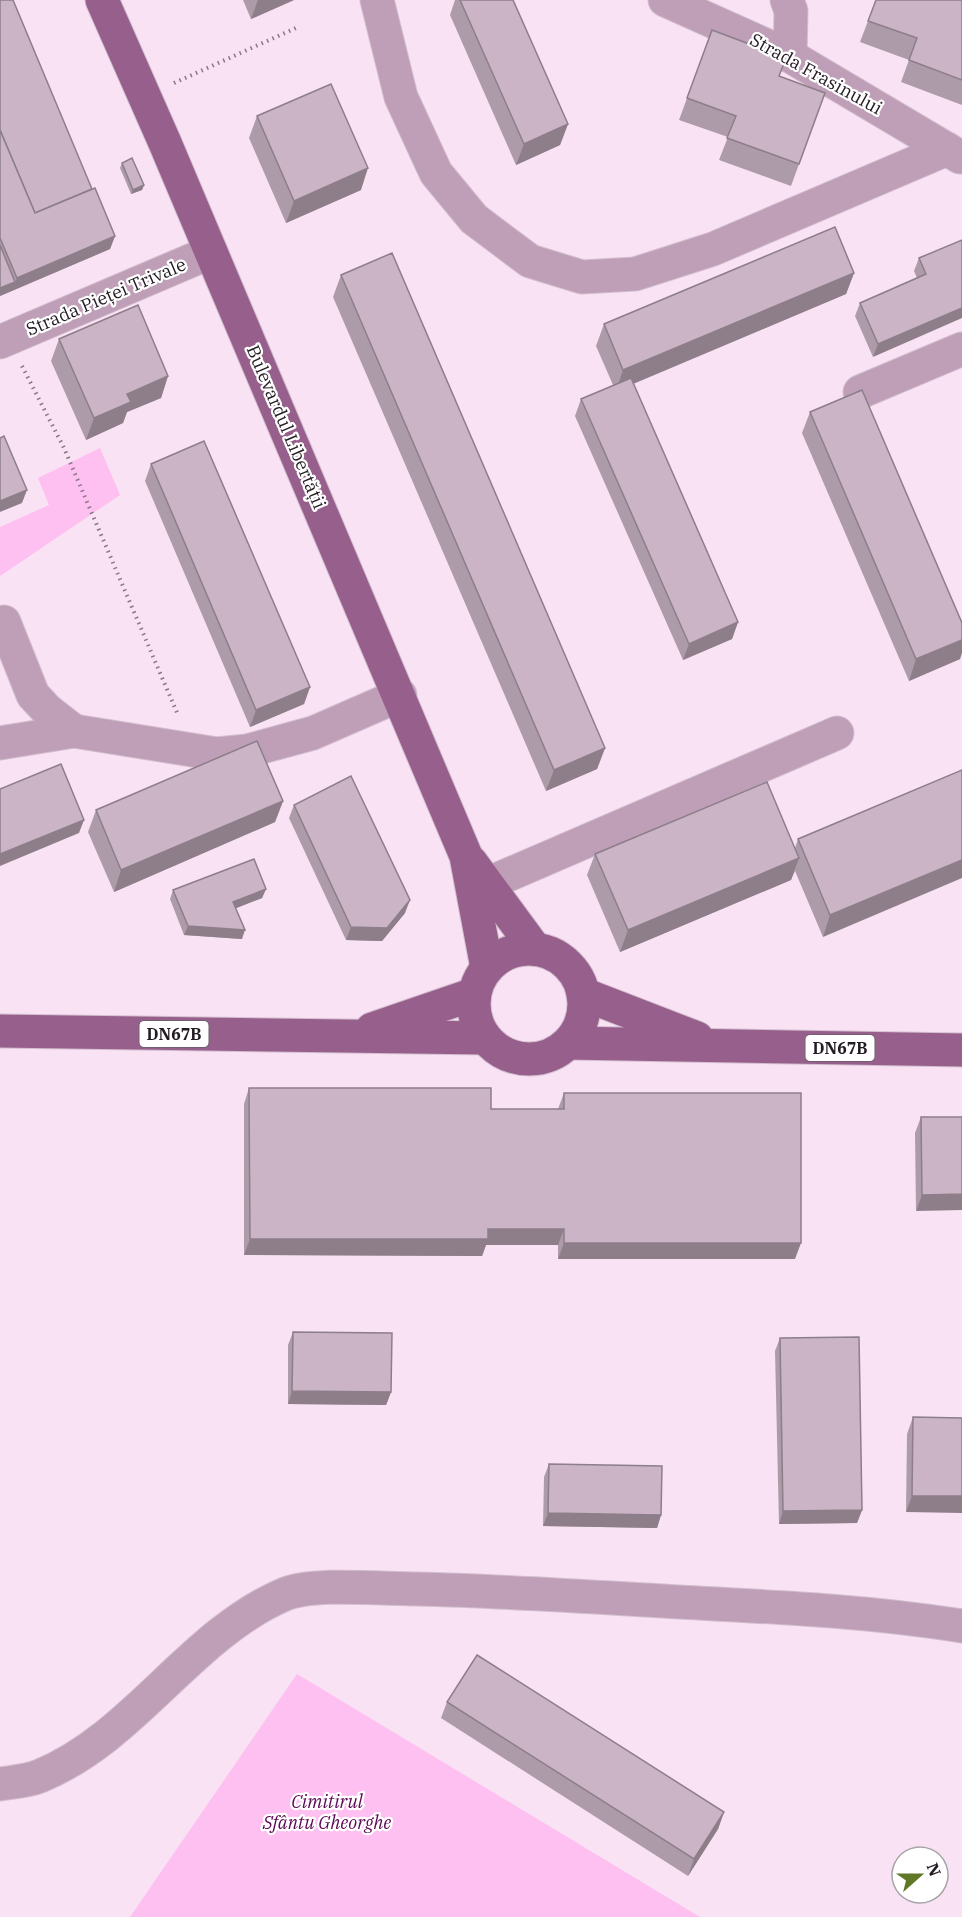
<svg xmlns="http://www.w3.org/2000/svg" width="962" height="1917" viewBox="0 0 962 1917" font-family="'IBM Plex Serif',serif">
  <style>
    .green { fill: #febff1 }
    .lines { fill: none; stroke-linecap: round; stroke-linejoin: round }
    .minor-casing { stroke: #d3bece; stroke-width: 35 }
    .major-casing { stroke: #d3bece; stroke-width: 35 }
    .path { stroke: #887985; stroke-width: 4; stroke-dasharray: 1.5 4.5; stroke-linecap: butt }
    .minor { stroke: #be9fb7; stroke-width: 33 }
    .major { stroke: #965f8c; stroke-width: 33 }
    .wall { fill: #ae9ba9 }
    .shaded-wall { fill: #8d7e8a }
    .building { fill: #cab4c5; stroke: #8d7e8a; stroke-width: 1.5 }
    .labels { text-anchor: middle; stroke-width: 4.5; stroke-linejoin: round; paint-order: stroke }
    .shield { fill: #fff; stroke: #666065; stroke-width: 1.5 }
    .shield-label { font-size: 16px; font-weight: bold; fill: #241c23 }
    .street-label { font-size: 18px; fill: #241c23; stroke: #fff }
    .park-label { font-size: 18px; font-style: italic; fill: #5d0954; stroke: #fff }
  </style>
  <rect width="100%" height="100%" fill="#f9e2f4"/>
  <g class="green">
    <path d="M 100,448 L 120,495 L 0,576 L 0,527 L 49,505 L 38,478 Z"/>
    <path d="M 297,1674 L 700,1917 L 130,1917 Z"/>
  </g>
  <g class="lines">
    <defs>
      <g id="minor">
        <path d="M 377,0 L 401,97 L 436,173 L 474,219 L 530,261 L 582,277 L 635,274 L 713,249 L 947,149"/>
        <path d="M 665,0 L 790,56 L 960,157"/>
        <path d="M 787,0 L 791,11 L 790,56"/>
        <path d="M 0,342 L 211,252"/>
        <path d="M 860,392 L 962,349"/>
        <path d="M 4,622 L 33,695 L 47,710 L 74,731"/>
        <path d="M 0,743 L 74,731 L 217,754 L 247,751 L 313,733 L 400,695"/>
        <path d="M 487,884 L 837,733"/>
        <path d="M 0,1784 C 13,1782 28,1781 40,1776 C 136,1736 189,1636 283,1595 C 312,1582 383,1589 417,1589 C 504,1591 592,1597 679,1602 C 774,1607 868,1611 962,1626"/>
      </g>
      <g id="major">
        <path d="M 102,0 L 165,143 L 466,856 L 487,968"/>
        <path d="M 471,862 L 535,949"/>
        <circle cx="529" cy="1004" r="55"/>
        <path d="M 583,994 L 697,1038"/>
        <path d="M 372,1029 L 474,994"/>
        <path d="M 0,1031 L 485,1038"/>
        <path d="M 568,1043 L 962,1050"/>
      </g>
    </defs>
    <use href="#minor" class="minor-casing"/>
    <use href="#major" class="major-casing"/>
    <g class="path">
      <path d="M 174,83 L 296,28"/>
      <path d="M 22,366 L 64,448 L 178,715"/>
    </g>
    <use href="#minor" class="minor"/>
    <use href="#major" class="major"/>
  </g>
  <g class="wall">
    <path d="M 0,0 L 115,236 L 110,249 L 0,296 Z"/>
    <path d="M 243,0 L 294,0 L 251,19 Z"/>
    <path d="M 455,0 L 513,0 L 568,124 L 560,145 L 516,165 L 450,15 Z"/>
    <path d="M 876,0 L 962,0 L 962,105 L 901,82 L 909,60 L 860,42 Z"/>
    <path d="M 712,30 L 779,76 L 825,93 L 791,186 L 719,160 L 728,137 L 679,120 Z"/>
    <path d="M 257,116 L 361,190 L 286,223 L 249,138 Z"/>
    <path d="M 122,163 L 144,185 L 142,190 L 131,194 L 120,168 Z"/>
    <path d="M 962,240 L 873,357 L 855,316 L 860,303 L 917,278 L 914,271 L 919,258 Z"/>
    <path d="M 854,273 L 846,294 L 633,384 L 738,622 L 732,639 L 683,660 L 575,416 L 581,399 L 613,385 L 596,346 L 604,324 Z"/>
    <path d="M 341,275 L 605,748 L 597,769 L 546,791 L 333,297 Z"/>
    <path d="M 59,339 L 168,376 L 161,398 L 127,412 L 123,423 L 86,440 L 51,361 Z"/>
    <path d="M 810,412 L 960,659 L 909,681 L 802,433 Z"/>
    <path d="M 151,464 L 310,687 L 304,704 L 250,727 L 145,481 Z"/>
    <path d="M 962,770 L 823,937 L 795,871 L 791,880 L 620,952 L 587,875 L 595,854 L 795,848 L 798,839 Z"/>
    <path d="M 283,801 L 275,822 L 114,892 L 88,832 L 96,810 Z"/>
    <path d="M 294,805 L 405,913 L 382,941 L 346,940 L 289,818 Z"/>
    <path d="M 266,889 L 262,898 L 236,908 L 242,939 L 184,935 L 170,899 L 173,890 Z"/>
    <path d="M 249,1088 L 491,1109 L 558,1109 L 564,1093 L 795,1259 L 558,1259 L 558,1245 L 486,1245 L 482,1256 L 244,1255 L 244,1104 Z"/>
    <path d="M 921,1117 L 962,1117 L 916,1211 L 915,1133 Z"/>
    <path d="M 293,1332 L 391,1392 L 386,1405 L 288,1404 L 288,1345 Z"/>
    <path d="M 780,1338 L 862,1510 L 857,1523 L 779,1524 L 775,1351 Z"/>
    <path d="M 913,1417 L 962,1418 L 906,1512 L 907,1434 Z"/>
    <path d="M 549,1464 L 661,1515 L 657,1528 L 543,1526 L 544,1477 Z"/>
    <path d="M 447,1702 L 724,1812 L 718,1829 L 688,1876 L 441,1718 Z"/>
  </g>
  <g class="shaded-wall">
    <path d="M 258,0 L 294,0 L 251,19 Z"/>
    <path d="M 568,124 L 560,145 L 516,165 L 524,144 Z"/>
    <path d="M 368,168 L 361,190 L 286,223 L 294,201 Z"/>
    <path d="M 144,185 L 142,190 L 131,194 L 133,190 Z"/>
    <path d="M 115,236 L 110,249 L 0,296 L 0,288 L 15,282 L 17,278 Z"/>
    <path d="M 854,273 L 846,294 L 616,391 L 623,370 Z"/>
    <path d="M 962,308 L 962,318 L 873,357 L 878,344 Z"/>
    <path d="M 168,376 L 161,398 L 127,412 L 123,423 L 86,440 L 94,418 L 127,394 Z"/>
    <path d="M 27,490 L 22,503 L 0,512 L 0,501 Z"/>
    <path d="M 738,622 L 732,639 L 683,660 L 689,644 Z"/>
    <path d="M 962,640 L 962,653 L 960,659 L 909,681 L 916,659 Z"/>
    <path d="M 310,687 L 304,704 L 250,727 L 256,710 Z"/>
    <path d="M 605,748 L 597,769 L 546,791 L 554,770 Z"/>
    <path d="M 283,801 L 275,822 L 114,892 L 121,870 Z"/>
    <path d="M 84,820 L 79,833 L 0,866 L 0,854 Z"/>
    <path d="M 799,858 L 791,880 L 620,952 L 628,930 Z"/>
    <path d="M 962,860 L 962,878 L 823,937 L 830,915 Z"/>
    <path d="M 266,889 L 262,898 L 229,911 L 233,902 Z"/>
    <path d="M 410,900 L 405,913 L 382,941 L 346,940 L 351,927 Z"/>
    <path d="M 188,926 L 245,930 L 242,939 L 184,935 Z"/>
    <path d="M 962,1194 L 962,1210 L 916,1211 L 922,1195 Z"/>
    <path d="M 488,1229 L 564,1229 L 558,1245 L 486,1245 L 482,1256 L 244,1255 L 250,1239 Z"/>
    <path d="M 564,1243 L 801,1243 L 795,1259 L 558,1259 Z"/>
    <path d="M 292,1391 L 391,1392 L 386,1405 L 288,1404 Z"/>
    <path d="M 912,1496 L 962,1496 L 962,1513 L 906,1512 Z"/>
    <path d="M 862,1510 L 857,1523 L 779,1524 L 783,1511 Z"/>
    <path d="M 548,1513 L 661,1515 L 657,1528 L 543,1526 Z"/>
    <path d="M 724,1812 L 718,1829 L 688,1876 L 694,1859 Z"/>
  </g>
  <g class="building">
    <path d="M 0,0 L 13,0 L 92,189 L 35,213 L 0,130 Z"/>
    <path d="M 460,0 L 513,0 L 568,124 L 524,144 Z"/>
    <path d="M 876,0 L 962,0 L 962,80 L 909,60 L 917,38 L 868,21 Z"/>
    <path d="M 712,30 L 786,58 L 779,76 L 825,93 L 799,164 L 727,138 L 736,116 L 687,98 Z"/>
    <path d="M 331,84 L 368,168 L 294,201 L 257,116 Z"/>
    <path d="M 0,130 L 35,213 L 95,188 L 115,236 L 17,278 L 0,238 Z"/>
    <path d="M 132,158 L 144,185 L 133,190 L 122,163 Z"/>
    <path d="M 835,227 L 854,273 L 623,370 L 604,324 Z"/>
    <path d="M 962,240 L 962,308 L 878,344 L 860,303 L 926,274 L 919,258 Z"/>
    <path d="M 0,245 L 15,282 L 0,288 Z"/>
    <path d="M 392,253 L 605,748 L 554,770 L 341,275 Z"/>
    <path d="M 138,305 L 168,376 L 127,394 L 131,402 L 94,418 L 59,339 Z"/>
    <path d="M 631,378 L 738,622 L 689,644 L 581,399 Z"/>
    <path d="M 862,390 L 962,623 L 962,640 L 916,659 L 810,412 Z"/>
    <path d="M 4,436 L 27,490 L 0,501 L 0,438 Z"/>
    <path d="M 204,441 L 310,687 L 256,710 L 151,464 Z"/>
    <path d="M 257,741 L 283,801 L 121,870 L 96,810 Z"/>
    <path d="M 61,764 L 84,820 L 0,854 L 0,789 Z"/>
    <path d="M 962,770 L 962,860 L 830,915 L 798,839 Z"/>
    <path d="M 351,776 L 410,900 L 387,928 L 351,927 L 294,805 Z"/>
    <path d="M 767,782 L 799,858 L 628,930 L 595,854 Z"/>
    <path d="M 254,859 L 266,889 L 233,902 L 245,930 L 188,926 L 173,890 Z"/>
    <path d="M 249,1088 L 491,1088 L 491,1109 L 564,1109 L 564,1093 L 801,1093 L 801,1243 L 564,1243 L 564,1229 L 488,1229 L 488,1239 L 250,1239 Z"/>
    <path d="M 921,1117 L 962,1117 L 962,1194 L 922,1195 Z"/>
    <path d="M 293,1332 L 392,1333 L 391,1392 L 292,1391 Z"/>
    <path d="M 859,1337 L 862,1510 L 783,1511 L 780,1338 Z"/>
    <path d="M 913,1417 L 962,1418 L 962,1496 L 912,1496 Z"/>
    <path d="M 549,1464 L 662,1466 L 661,1515 L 548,1513 Z"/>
    <path d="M 477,1655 L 724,1812 L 694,1859 L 447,1702 Z"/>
  </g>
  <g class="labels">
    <g class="shield">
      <rect x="139.5" y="1021" width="69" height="26" rx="4.5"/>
      <rect x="805.5" y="1035" width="69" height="26" rx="4.5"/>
    </g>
    <g class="shield-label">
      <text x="174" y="1040">DN67B</text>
      <text x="840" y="1054">DN67B</text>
    </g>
    <g class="street-label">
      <text transform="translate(816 74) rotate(29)" y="6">Strada Frasinului</text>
      <text transform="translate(106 297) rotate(-23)" y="6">Strada Pieței Trivale</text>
      <text transform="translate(286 427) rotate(67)" y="6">Bulevardul Libertății</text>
    </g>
    <g class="park-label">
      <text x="327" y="1808">Cimitirul<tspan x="327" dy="21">Sfântu Gheorghe</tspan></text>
    </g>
  </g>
  <g transform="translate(920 1875) rotate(69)"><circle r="28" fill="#ffffff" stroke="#a7a4a7" stroke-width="1.5"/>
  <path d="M0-4.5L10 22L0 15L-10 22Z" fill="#607728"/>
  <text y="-9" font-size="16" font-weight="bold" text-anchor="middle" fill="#241c23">N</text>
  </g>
</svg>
